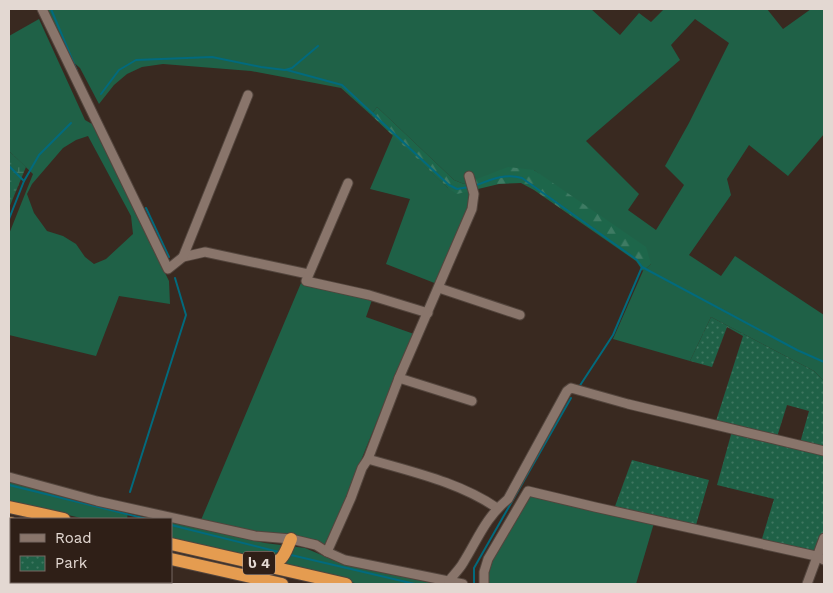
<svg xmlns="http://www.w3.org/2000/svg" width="833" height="593" viewBox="0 0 833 593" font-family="'Work Sans','Noto Sans Georgian',sans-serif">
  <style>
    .grass { fill: #1f6147; fill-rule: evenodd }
    .forest { fill: url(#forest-firs) }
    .wetland { fill: url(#wetland-marsh) }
    .park { fill: url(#park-dots) }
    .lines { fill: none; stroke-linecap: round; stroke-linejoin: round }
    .stream { stroke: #026a7d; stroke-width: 2 }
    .minor-casing { stroke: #53453d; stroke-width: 11 }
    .highway-casing { stroke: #53453d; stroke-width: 14 }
    .minor { stroke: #89756b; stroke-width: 9 }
    .highway { stroke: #e59c50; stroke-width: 12 }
    .labels { text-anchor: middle; stroke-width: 4; stroke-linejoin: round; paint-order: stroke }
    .shield { fill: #2f1f17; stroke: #ada09a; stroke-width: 1 }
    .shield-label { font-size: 14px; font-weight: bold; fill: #e3d8d2 }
  </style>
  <defs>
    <pattern id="forest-firs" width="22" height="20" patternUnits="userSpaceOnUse" patternTransform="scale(1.25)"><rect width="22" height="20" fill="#1d664a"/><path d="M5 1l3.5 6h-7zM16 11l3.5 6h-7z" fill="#3e7b63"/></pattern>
    <pattern id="wetland-marsh" width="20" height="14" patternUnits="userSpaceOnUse" patternTransform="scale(1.25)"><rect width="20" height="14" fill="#1f6147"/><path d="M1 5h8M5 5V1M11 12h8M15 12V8" fill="none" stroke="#3f7761"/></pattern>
    <pattern id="park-dots" width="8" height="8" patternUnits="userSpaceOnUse" patternTransform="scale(1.25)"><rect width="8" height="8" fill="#1f6147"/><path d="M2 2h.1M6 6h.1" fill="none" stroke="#3f7761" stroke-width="1.8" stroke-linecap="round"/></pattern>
  </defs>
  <rect width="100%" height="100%" fill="#392920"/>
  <g class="grass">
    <path d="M 45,9 L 591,9 L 620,35 L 639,13 L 651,22 L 664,9 L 767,9 L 783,29 L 811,9 L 824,9 L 824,134 L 788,176 L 749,145 L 727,179 L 731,195 L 689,255 L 721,276 L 735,256 L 824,315 L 824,381 L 814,371 L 711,317 L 690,361 L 613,339 L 643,271 L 651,264 L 534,170 L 475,181 L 464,184 L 454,180 L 377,107 L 371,115 L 341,88 L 251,71 L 163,64 L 142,67 L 127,74 L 114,85 L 99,104 L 80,68 L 70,59 ZM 695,19 L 729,43 L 689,123 L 665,166 L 684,185 L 656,230 L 628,210 L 639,194 L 586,141 L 680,60 L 671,45 Z"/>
    <path d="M 39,19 L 85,120 L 92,124 L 169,281 L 170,304 L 119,296 L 96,356 L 9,335 L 9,234 L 33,174 L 9,151 L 9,36 ZM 88,136 L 131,216 L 133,234 L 106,259 L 94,264 L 85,257 L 76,244 L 63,236 L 47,231 L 34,213 L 27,194 L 32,184 L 63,148 L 76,140 Z"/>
    <path d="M 393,135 L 448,188 L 469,191 L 471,197 L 467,212 L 437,284 L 386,264 L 410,199 L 370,189 Z"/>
    <path d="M 301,283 L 372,300 L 366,317 L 414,334 L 394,379 L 326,547 L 317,540 L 293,536 L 256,533 L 201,520 Z"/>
    <path d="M 9,481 L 128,512 L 127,519 L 85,519 L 9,501 Z"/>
    <path d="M 533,493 L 654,523 L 636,584 L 488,584 L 488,564 L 525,498 Z"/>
    <path d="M 171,522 L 265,543 L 305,548 L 343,564 L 437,584 L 359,584 L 171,539 Z"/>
  </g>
  <path class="forest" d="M 377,107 L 454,180 L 464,184 L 508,167 L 534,170 L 646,247 L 651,264 L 643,271 L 636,261 L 534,190 L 521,183 L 499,184 L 457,194 L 448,188 L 371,115 Z"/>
  <path class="wetland" d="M 9,151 L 26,167 L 9,208 Z"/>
  <g class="park">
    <path d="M 711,317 L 814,371 L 824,381 L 824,449 L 800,443 L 809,411 L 787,405 L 777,437 L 716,421 L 743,336 L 727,327 L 712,367 L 690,361 Z"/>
    <path d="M 732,431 L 824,453 L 824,531 L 816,553 L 761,542 L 774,499 L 717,485 Z"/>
    <path d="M 632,460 L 709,480 L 696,525 L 614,509 Z"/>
  </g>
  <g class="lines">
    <g class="stream">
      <path d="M 51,9 L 77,71"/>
      <path d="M 287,70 L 342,85 L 449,185 L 457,189 L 469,187"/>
      <path d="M 101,94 L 119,70 L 136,60 L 212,57 L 261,67 L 285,70 L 292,68 L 318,46"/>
      <path d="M 9,166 L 24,181"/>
      <path d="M 477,185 C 492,179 506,173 522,178 L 637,260 L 642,267"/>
      <path d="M 146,208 L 169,257"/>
      <path d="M 9,219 L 24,181 L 39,155 L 71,123"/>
      <path d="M 579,387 L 613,335 L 642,267 L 797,350 L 824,362"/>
      <path d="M 9,485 L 147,519"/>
      <path d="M 130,492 L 186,315 L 175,278"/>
      <path d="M 171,525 L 279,552"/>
      <path d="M 291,555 L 415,584"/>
      <path d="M 474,584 L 474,568 L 571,398"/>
    </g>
    <defs>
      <g id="minor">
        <path d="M 42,9 L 168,269 L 183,257 L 205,252 L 308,274"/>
        <path d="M 348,183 L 306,281 L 369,295 L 428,313"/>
        <path d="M 183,257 L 248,95"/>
        <path d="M 439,288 L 520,315"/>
        <path d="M 399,378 L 472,401"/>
        <path d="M 368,459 C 412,472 459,482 497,508"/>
        <path d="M 9,477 L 97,501 L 255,536 L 291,539 L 316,545 L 327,552 L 345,560 L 463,584"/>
        <path d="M 327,552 L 351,498 L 362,468 L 368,459 L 399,378 L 472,209 L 474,194 L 469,176"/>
        <path d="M 449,581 C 453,575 459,570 463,563 C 478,539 485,518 508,499 L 567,391 L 571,388 L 628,404 L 824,451"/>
        <path d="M 484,584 L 484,572 L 488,559 L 528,491 L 595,507 L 816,556 L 824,560"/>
        <path d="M 807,584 L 824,538"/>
      </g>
      <g id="highway">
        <path d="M 9,507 L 64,519"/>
        <path d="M 9,523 L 11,523"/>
        <path d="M 171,544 L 346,584"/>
        <path d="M 171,559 L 282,584"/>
        <path d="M 265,565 C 284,562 284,555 291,539"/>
        <path d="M 136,582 L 136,583 L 137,582"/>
      </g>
    </defs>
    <use href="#minor" class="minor-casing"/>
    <use href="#highway" class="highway-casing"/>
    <use href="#minor" class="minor"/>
    <use href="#highway" class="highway"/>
  </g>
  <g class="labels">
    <rect class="shield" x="243" y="551.5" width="32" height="23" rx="4"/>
    <g class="shield-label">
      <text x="259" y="568">ს 4</text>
    </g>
  </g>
  <rect width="833" height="593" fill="none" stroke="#e3d8d2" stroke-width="20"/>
  <rect x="10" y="518" width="162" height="65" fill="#2f1f17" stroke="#776962"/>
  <rect x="20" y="534" width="25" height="8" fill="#89756b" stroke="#776962"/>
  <text x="55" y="543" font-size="15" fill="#e3d8d2">Road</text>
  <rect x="20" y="556" width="25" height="15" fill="url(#park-dots)" stroke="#776962"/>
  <text x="55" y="568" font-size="15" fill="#e3d8d2">Park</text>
</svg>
